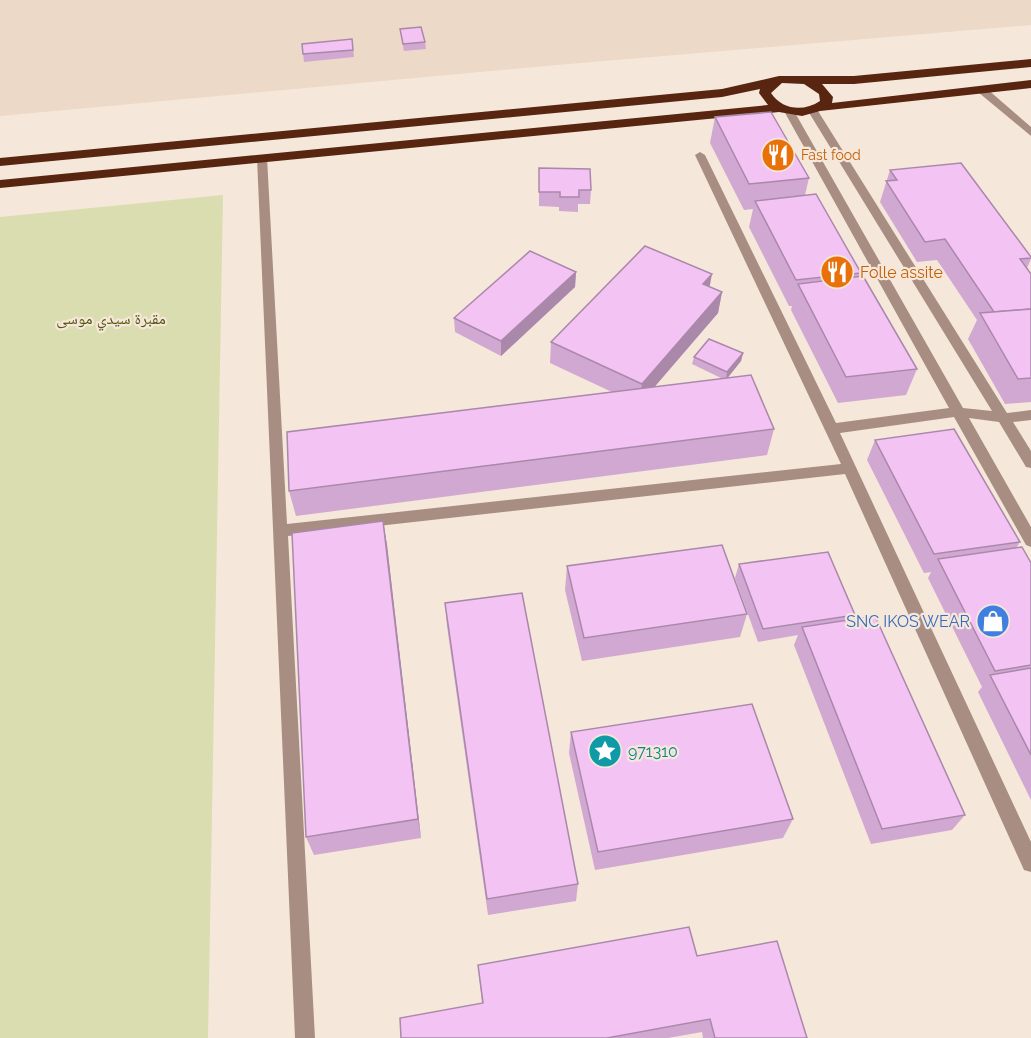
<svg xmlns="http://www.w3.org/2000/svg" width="1031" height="1038" viewBox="0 0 1031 1038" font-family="Raleway,'Noto Naskh Arabic',sans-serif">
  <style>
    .built { fill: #edd9c7 }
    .green { fill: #daddaf }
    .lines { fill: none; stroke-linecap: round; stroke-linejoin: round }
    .lane { fill: #a88d82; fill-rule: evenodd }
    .street { fill: #a88d82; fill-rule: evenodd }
    .highway { fill: #582510; fill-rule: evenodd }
    .wall { fill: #d1a8d1 }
    .shaded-wall { fill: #a8a }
    .building { fill: #f3c3f3; stroke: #a8a; stroke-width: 1.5 }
    .labels { text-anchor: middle; stroke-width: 4.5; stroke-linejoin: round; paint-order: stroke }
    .far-food-label { font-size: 14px; fill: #c56008; stroke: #f5e7da; text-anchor: start }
    .food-label { font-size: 16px; fill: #c56008; stroke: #f5e7da; text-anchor: start }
    .park-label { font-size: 16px; fill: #54560d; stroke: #f5e7da }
    .shop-label { font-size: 16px; fill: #366cbe; stroke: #f5e7da; text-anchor: end }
    .culture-label { font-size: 16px; fill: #0d838f; stroke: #f5e7da; text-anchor: start }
  </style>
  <rect width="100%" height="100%" fill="#f5e7da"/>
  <path class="built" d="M 0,0 L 1031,0 L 1031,25 L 557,65 L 0,116 Z"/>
  <path class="green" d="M 223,195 L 208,1038 L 0,1038 L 0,217 Z"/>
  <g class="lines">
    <path class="lane" d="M 978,88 L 986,88 L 1031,127 L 1031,136 L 978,92 Z"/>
    <path class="street" d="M 789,108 L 794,111 L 963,408 L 992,411 L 808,111 L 809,109 L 818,111 L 1007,413 L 1031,410 L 1031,420 L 1013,422 L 1031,451 L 1031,468 L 1026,467 L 999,422 L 969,418 L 1031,527 L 1031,547 L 1026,545 L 954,417 L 840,433 L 1031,842 L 1031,872 L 1024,870 L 845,474 L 288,536 L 315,1038 L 295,1038 L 257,158 L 262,155 L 267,158 L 287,524 L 841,464 L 695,155 L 700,152 L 705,155 L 836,423 L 949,408 L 784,111 Z"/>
    <path class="highway" d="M 1031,59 L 1031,67 L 854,84 L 822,84 L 833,97 L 832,103 L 1031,80 L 1031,88 L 820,111 L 802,116 L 779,112 L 0,188 L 0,180 L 768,105 L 759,93 L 760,89 L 722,97 L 0,166 L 0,158 L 722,89 L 779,76 L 854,76 ZM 782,83 L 804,84 L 819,94 L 820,101 C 804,112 782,110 771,93 Z"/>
  </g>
  <g class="wall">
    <path d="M 400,29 L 425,42 L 426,49 L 404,51 Z"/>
    <path d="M 352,39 L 354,57 L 304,62 L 302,44 Z"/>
    <path d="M 715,117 L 809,178 L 805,195 L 861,273 L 860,277 L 917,369 L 906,395 L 838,403 L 791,310 L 792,306 L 789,306 L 749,227 L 753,209 L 744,210 L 710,143 Z"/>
    <path d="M 539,168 L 591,190 L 590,204 L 578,204 L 578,212 L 559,211 L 559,207 L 539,206 Z"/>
    <path d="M 890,170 L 1031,257 L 1031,259 L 1027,268 L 1031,274 L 1031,402 L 1005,404 L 968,339 L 977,320 L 937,260 L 917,262 L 880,202 Z"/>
    <path d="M 576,272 L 575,287 L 501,356 L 455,332 L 454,318 Z"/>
    <path d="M 710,287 L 722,292 L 718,313 L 654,387 L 723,379 L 692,364 L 694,357 L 743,353 L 741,361 L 727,378 L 774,429 L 767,455 L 296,516 L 289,491 L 612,392 L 550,363 L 551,342 Z"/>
    <path d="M 875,440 L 1020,542 L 1016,548 L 1031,563 L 1031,800 L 978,692 L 982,687 L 928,578 L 931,572 L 924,573 L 867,460 Z"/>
    <path d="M 383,521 L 387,545 L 421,838 L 314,855 L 306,837 Z"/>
    <path d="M 739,564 L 855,615 L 853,619 L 965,815 L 952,830 L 871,844 L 794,645 L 798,635 L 758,642 L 735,578 Z"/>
    <path d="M 567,566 L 747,614 L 740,637 L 582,661 L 565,590 Z"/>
    <path d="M 445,603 L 578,884 L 576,901 L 488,915 L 447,626 Z"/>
    <path d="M 571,732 L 793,819 L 783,838 L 595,870 L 569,753 Z"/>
    <path d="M 697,956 L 807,1038 L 703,1038 L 702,1032 L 668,1038 L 401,1038 L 482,1003 L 478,965 Z"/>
  </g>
  <g class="shaded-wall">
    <path d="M 576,272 L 575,287 L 501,356 L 501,341 Z"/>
    <path d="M 712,274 L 708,295 L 703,284 Z"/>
    <path d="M 722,292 L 718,313 L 639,405 L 642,384 Z"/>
    <path d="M 743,353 L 741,361 L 726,380 L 727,372 Z"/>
    <path d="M 383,521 L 387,545 L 421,838 L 418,819 Z"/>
  </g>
  <g class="building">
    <path d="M 421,27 L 425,42 L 403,44 L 400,29 Z"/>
    <path d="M 352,39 L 353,50 L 303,54 L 302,44 Z"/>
    <path d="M 771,112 L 809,178 L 749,184 L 715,117 Z"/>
    <path d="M 961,163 L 1031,257 L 1031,258 L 1020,259 L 1031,274 L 1031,309 L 994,312 L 945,239 L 925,242 L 886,181 L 897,180 L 890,170 Z"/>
    <path d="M 539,168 L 590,169 L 591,190 L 579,190 L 579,197 L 560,197 L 560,192 L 539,192 Z"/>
    <path d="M 816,194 L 861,273 L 796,280 L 755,201 Z"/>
    <path d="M 645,246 L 712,274 L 703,284 L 722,292 L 642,384 L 551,342 Z"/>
    <path d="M 530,251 L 576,272 L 501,341 L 454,318 Z"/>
    <path d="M 863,276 L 917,369 L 846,377 L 798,284 Z"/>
    <path d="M 1031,309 L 1031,378 L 1018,379 L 980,313 Z"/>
    <path d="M 709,339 L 743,353 L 727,372 L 694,357 Z"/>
    <path d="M 751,375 L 774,429 L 289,491 L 287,432 Z"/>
    <path d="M 954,429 L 1020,542 L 934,554 L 875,440 Z"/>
    <path d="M 383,521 L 418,819 L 306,837 L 292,533 Z"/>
    <path d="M 722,545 L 747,614 L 584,638 L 567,566 Z"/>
    <path d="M 1022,547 L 1031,563 L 1031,665 L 995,671 L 938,559 Z"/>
    <path d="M 828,552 L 855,615 L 763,629 L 739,564 Z"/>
    <path d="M 522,593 L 578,884 L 487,899 L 445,603 Z"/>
    <path d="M 875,616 L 965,815 L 882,829 L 802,627 Z"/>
    <path d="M 1031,668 L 1031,755 L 990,675 Z"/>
    <path d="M 752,704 L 793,819 L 598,852 L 571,732 Z"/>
    <path d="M 689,927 L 697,956 L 777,941 L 807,1038 L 715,1038 L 710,1019 L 607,1038 L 401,1038 L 400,1018 L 483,1003 L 478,965 Z"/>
  </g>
  <defs>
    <symbol id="restaurant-disc" viewBox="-11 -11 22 22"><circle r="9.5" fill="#e8710a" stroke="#f5e7da"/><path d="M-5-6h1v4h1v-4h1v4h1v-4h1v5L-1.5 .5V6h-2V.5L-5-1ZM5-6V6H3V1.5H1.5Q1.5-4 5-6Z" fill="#fff"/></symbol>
    <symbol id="shop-disc" viewBox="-11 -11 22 22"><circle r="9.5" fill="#3f7fe0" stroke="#f5e7da"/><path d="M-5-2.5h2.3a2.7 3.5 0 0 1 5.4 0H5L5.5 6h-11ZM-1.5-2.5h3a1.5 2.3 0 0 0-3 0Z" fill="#fff"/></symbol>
    <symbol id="sight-disc" viewBox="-11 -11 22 22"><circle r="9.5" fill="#0f9aa8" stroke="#f5e7da"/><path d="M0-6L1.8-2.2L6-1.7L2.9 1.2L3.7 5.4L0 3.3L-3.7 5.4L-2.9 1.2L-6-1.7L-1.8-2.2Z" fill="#fff"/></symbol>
  </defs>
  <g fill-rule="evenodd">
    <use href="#restaurant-disc" x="759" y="136" width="38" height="38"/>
    <use href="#restaurant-disc" x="818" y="253" width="38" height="38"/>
    <use href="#shop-disc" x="974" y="602" width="38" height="38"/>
    <use href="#sight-disc" x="586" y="732" width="38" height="38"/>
  </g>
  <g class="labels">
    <g class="far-food-label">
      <text x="801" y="160">Fast food</text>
    </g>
    <g class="food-label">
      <text x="860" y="278">Folle assite</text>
    </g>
    <g class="park-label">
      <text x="111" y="324">مقبرة سيدي موسى</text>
    </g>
    <g class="shop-label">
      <text x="970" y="627">SNC IKOS WEAR</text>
    </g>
    <g class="culture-label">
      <text x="628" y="757">971310</text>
    </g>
  </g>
</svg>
